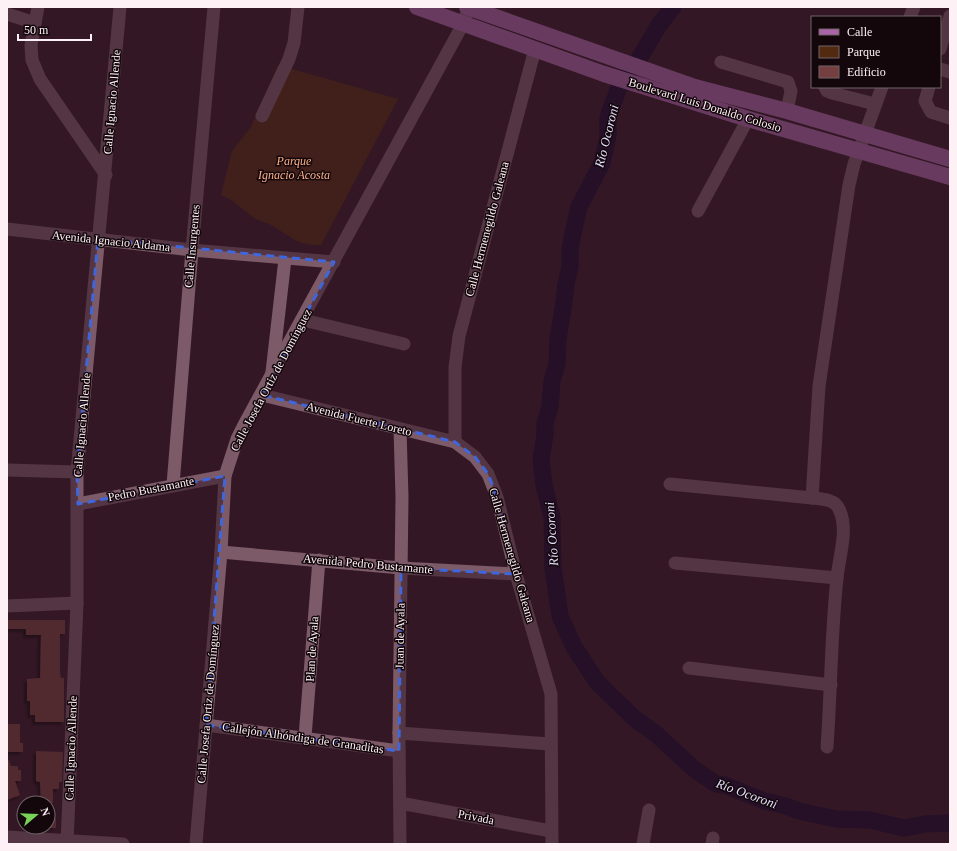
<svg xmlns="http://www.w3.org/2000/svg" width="957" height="851" viewBox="0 0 957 851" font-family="Georgia,serif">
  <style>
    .green { fill: #522a10 }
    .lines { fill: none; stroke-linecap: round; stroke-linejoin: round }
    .river { stroke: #15072e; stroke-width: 17 }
    .building { fill: #743f3e; filter: url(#shadow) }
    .minor { stroke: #7c5a68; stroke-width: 13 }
    .major { stroke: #ab65a9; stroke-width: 16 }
    .marked { fill: none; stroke: #3f66dc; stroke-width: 3; stroke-dasharray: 8 5; stroke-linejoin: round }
    .labels { text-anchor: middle; stroke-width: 3; stroke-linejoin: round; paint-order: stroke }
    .street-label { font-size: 12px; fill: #fdf1f5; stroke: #13070c }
    .park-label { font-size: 12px; font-style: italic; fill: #fab085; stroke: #13070c }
    .water-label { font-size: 13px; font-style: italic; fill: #e2ddfb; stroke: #13070c }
  </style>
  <defs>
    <filter id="shadow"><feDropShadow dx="-3" dy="3" stdDeviation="1" flood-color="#0009"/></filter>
  </defs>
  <rect width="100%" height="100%" fill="#331724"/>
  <path class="green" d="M 278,65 L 398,99 L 321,245 C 299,246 291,237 273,226 C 268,223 262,222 256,219 C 243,211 235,200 221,195 L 232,151 L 251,127 Z"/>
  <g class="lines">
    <path class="river" d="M 673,7 L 659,25 L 632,71 L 621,82 L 608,117 L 608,136 L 602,163 L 579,207 L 573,233 L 570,250 L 570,267 L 566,284 L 564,302 L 558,339 L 557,364 L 552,381 L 550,407 L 545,423 L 545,434 L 541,460 L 544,485 L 552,517 L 553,568 L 560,616 L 574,647 L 597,682 L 635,719 L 655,733 L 694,769 L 716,784 L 725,785 L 764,801 L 783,805 L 799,811 L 836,819 L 870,820 L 904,828 L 925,824 L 950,823"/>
  </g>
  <g class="building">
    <path d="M 7,620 L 65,620 L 65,634 L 60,634 L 60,672 L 61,678 L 64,678 L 64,722 L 35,722 L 35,715 L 30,715 L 30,701 L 27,701 L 27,679 L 40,678 L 41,635 L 26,635 L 26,629 L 7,629 Z"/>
    <path d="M 7,724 L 20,724 L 20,743 L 23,743 L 23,752 L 7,752 Z"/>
    <path d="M 36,751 L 63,752 L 62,782 L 59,782 L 59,789 L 53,789 L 53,803 L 41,803 L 40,782 L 36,781 Z"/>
    <path d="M 7,760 L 9,760 L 11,766 L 18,766 L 18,770 L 21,770 L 21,781 L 15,781 L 20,795 L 7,800 Z"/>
    <path d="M 48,817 L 56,818 L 56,828 L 48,828 Z"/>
  </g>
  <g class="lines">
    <g class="minor">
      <path d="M 38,7 L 31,45 L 32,60 L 40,79 L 106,175"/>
      <path d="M 7,14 L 35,23"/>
      <path d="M 910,17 L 914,7"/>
      <path d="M 535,49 L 459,336 L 455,367 L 455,442 L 475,457 L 488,474 L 497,497 L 516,574 L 551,694 L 552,844"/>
      <path d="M 940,49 L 950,16"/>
      <path d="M 721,62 L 788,82 L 791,91 L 787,111"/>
      <path d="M 940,69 L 950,72"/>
      <path d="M 825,87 L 827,91 L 832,93 L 875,104"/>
      <path d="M 929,87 L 925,101 L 931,112 L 950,118"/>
      <path d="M 262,116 L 289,59 L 294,43 L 298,7"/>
      <path d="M 698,211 L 748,119"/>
      <path d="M 7,229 L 192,250 L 334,262"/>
      <path d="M 303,320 L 404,344"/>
      <path d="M 272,372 L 285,259"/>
      <path d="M 262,395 L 455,442"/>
      <path d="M 7,470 L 77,472"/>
      <path d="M 670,484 L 812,498 C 821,499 835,499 839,509 C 849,529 839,556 837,578 C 831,634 831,691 827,747"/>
      <path d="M 173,485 L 192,250 L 214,7"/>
      <path d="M 812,498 L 819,386 L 849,185 L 854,164 L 882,87"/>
      <path d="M 78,504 L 225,476"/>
      <path d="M 221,552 L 401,568 L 516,574"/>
      <path d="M 675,563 L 837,578"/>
      <path d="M 7,606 L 77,603"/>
      <path d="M 689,668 L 831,685"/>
      <path d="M 206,725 L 399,751"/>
      <path d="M 399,733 L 550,744"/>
      <path d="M 305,737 L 319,560"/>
      <path d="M 400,803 L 551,831"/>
      <path d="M 7,837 L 123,844"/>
      <path d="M 67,844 L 77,603 L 77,472 L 120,7"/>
      <path d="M 196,844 L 221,552 L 225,476 L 237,439 L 245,423 L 463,24 L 469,7"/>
      <path d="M 400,844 L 399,733 L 402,497 L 400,429"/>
      <path d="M 643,844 L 649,810"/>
      <path d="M 712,844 L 713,838"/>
    </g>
    <g class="major">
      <path d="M 417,7 L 604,74 L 748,119 L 950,177"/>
      <path d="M 467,7 L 695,87 L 787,111 L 950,159"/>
    </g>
  </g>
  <path d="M0 0H957V851H0ZM 98,239 L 334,262 L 262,395 L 455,442 L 475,457 L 488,474 L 497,497 L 516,574 L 401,568 L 399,751 L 206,725 L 225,476 L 78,504 L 77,472 Z" fill="#331724" fill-opacity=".55" fill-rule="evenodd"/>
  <path class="marked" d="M 98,239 L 334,262 L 262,395 L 455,442 L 475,457 L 488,474 L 497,497 L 516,574 L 401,568 L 399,751 L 206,725 L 225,476 L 78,504 L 77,472 Z"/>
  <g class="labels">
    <g class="street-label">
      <text transform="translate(112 102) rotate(-85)" y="4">Calle Ignacio Allende</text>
      <text transform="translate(705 105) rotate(17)" y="4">Boulevard Luis Donaldo Colosio</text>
      <text transform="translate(487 229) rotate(-75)" y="4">Calle Hermenegildo Galeana</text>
      <text transform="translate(111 241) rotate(6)" y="4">Avenida Ignacio Aldama</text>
      <text transform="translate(192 246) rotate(-85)" y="4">Calle Insurgentes</text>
      <text transform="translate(271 380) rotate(-62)" y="4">Calle Josefa Ortiz de Domínguez</text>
      <text transform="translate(359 419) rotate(14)" y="4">Avenida Fuerte Loreto</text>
      <text transform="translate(82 425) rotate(-85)" y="4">Calle Ignacio Allende</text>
      <text transform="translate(151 489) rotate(-11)" y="4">Pedro Bustamante</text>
      <text transform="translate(512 555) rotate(74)" y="4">Calle Hermenegildo Galeana</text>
      <text transform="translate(368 564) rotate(5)" y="4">Avenida Pedro Bustamante</text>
      <text transform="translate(400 636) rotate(-89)" y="4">Juan de Ayala</text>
      <text transform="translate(312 649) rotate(-86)" y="4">Plan de Ayala</text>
      <text transform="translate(208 704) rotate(-85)" y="4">Calle Josefa Ortiz de Domínguez</text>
      <text transform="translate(303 738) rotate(8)" y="4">Callejón Alhóndiga de Granaditas</text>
      <text transform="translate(71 748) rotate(-88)" y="4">Calle Ignacio Allende</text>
      <text transform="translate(476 817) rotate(11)" y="4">Privada</text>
    </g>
    <g class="park-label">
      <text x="294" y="165">Parque<tspan x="294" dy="14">Ignacio Acosta</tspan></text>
    </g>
    <g class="water-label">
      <text transform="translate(606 136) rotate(-76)" y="5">Río Ocoroni</text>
      <text transform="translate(551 534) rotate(-94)" y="5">Río Ocoroni</text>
      <text transform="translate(747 793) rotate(20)" y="5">Río Ocoroni</text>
    </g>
  </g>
  <rect width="957" height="851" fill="none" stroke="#fdf1f5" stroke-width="16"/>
  <rect x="811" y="16" width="130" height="72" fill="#13070c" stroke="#716569"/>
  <rect x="819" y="29" width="20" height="6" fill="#ab65a9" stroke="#716569"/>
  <text x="847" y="36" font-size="12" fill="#fdf1f5">Calle</text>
  <rect x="819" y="46" width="20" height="12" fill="#522a10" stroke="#716569"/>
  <text x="847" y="56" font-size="12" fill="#fdf1f5">Parque</text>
  <rect x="819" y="66" width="20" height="12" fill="#743f3e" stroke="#716569"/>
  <text x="847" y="76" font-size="12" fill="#fdf1f5">Edificio</text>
  <g transform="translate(36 815) rotate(71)"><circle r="19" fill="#13070c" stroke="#716569"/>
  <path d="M0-3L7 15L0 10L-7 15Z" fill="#78d258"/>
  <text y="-6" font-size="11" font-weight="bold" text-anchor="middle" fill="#fdf1f5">N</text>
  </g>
  <path d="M18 34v6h73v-6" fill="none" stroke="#fdf1f5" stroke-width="2"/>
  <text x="24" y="34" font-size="12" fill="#fdf1f5" stroke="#13070c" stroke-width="3" paint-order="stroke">50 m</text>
</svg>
